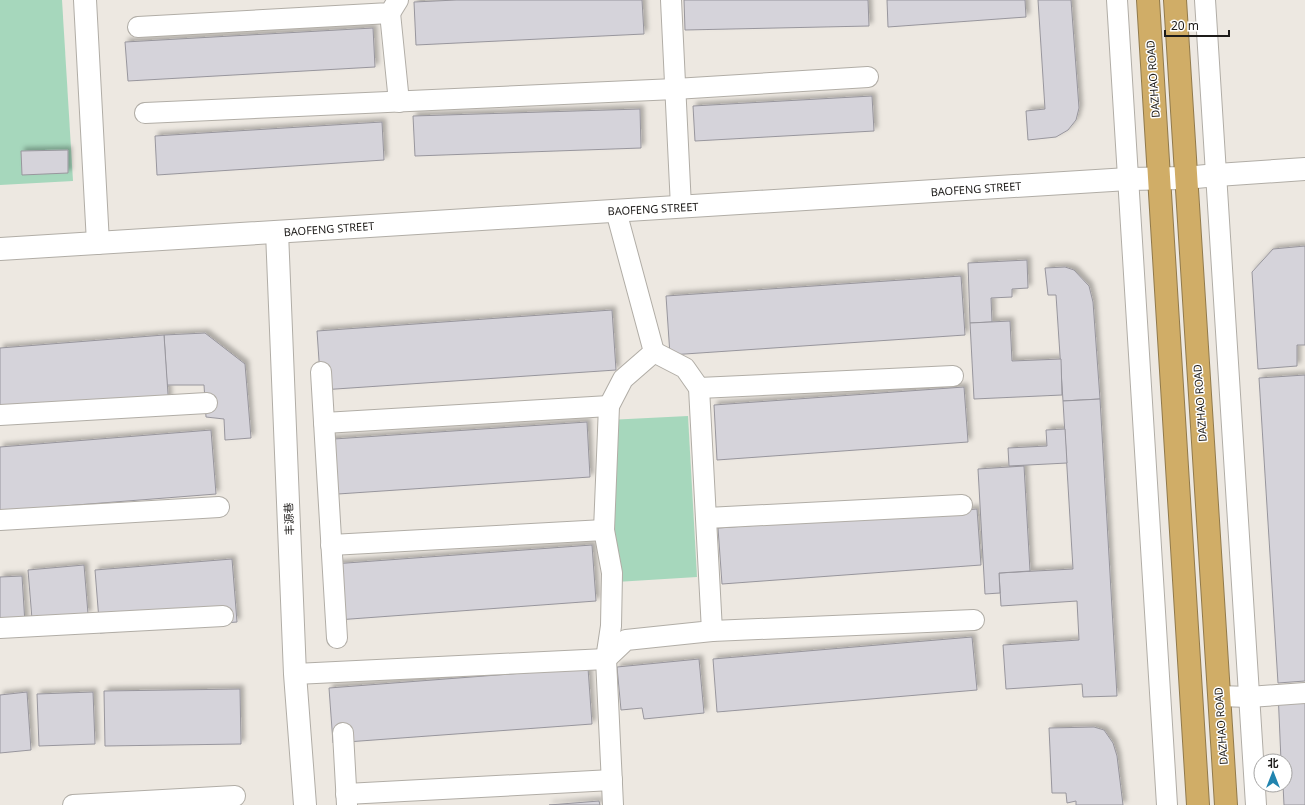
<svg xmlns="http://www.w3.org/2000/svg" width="1305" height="805" viewBox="0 0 1305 805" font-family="'Noto Sans','Noto Sans SC',sans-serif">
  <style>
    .green { fill: #a6d7bc }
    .building { fill: #d5d3da; stroke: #98969d; filter: url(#shadow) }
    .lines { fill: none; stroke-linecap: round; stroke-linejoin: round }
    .street-casing { stroke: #b1ada6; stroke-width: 22 }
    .secondary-casing { stroke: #b1ada6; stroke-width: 24 }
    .highway-casing { stroke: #917a4c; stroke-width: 24 }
    .street { stroke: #fff; stroke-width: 20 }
    .secondary { stroke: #fff; stroke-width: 22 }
    .highway { stroke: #d0ad67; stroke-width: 22 }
    .labels { text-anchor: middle; stroke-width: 3; stroke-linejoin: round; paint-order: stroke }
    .street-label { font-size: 11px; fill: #1d1b19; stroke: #fff }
  </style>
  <defs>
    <filter id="shadow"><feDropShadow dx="3.5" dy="-3.5" stdDeviation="2" flood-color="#0004"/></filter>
  </defs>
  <rect width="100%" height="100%" fill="#ede8e1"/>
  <g class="green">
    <path d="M 0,0 L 62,0 L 73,181 L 0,185 Z"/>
    <path d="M 688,416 L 697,577 L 616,582 L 608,420 Z"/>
  </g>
  <g class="building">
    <path d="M 456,0 L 642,0 L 644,34 L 416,45 L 414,2 Z"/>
    <path d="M 684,0 L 868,0 L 869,26 L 685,30 Z"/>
    <path d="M 887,0 L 1025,0 L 1026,17 L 888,27 Z"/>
    <path d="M 1038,0 L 1071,0 L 1079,108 L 1076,120 L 1068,130 L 1056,137 L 1028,140 L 1026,111 L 1045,109 Z"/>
    <path d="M 373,28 L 375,67 L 128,81 L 125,42 Z"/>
    <path d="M 872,96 L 874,131 L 695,141 L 693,106 Z"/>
    <path d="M 640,109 L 641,148 L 415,156 L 413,116 Z"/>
    <path d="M 382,122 L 384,160 L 157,175 L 155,136 Z"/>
    <path d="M 68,150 L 68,173 L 22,175 L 21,151 Z"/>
    <path d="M 1305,246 L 1305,345 L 1297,345 L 1297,366 L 1258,369 L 1252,272 L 1273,249 Z"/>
    <path d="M 1027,260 L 1028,288 L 1012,289 L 1012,297 L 991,298 L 992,322 L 970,323 L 968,263 Z"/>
    <path d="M 1065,267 L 1074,270 L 1089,286 L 1093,302 L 1100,399 L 1063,401 L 1056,295 L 1048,295 L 1045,268 Z"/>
    <path d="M 961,276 L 965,335 L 670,355 L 666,296 Z"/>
    <path d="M 612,310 L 616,370 L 321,390 L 317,331 Z"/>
    <path d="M 1010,321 L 1012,361 L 1061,359 L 1062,395 L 974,399 L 970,323 Z"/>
    <path d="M 205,333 L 245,364 L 251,438 L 225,440 L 224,419 L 206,417 L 204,385 L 167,385 L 164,335 Z"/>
    <path d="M 164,335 L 169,409 L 0,422 L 0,348 Z"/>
    <path d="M 1305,375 L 1305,681 L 1278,683 L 1259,378 Z"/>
    <path d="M 964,387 L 968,442 L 717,460 L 714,405 Z"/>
    <path d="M 1100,399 L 1117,696 L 1083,697 L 1082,684 L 1006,689 L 1003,645 L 1079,640 L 1077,601 L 1001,606 L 999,573 L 1073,569 L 1063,401 Z"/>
    <path d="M 587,422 L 590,477 L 323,495 L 319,440 Z"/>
    <path d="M 1065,429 L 1067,463 L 1009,466 L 1008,448 L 1047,446 L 1046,430 Z"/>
    <path d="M 211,430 L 216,494 L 0,511 L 0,447 Z"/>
    <path d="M 1024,466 L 1030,571 L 999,573 L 1000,593 L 985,594 L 978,469 Z"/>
    <path d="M 977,509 L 981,565 L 722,584 L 718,528 Z"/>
    <path d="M 592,545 L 596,601 L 337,620 L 333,564 Z"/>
    <path d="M 232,559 L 237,622 L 100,633 L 95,570 Z"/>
    <path d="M 84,565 L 88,614 L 32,619 L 28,570 Z"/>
    <path d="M 22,576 L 25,624 L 0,626 L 0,577 Z"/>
    <path d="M 972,637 L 977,690 L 717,712 L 713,659 Z"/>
    <path d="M 699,659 L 704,713 L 644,719 L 642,708 L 621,710 L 617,667 Z"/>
    <path d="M 588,668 L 592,724 L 333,743 L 329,688 Z"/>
    <path d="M 240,689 L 241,744 L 105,746 L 104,691 Z"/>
    <path d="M 1305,690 L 1305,805 L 1284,805 L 1283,785 L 1285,785 L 1285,761 L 1281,761 L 1278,691 Z"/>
    <path d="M 27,692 L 31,750 L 0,753 L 0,695 Z"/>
    <path d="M 93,692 L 95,744 L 39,746 L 37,694 Z"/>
    <path d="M 1094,727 L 1104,730 L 1113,743 L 1117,756 L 1123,805 L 1076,805 L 1076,801 L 1067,803 L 1066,793 L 1052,793 L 1049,728 Z"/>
    <path d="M 599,801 L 600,805 L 549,805 Z"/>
  </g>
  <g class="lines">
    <defs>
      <g id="street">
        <path d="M 671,0 L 681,207"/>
        <path d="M 1117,0 L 1167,805"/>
        <path d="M 1205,0 L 1256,805"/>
        <path d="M 390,13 L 399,102"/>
        <path d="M 138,27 L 390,13 L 398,0"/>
        <path d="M 145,113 L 675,89 L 868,77"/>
        <path d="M 321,372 L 337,638"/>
        <path d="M 699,388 L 953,376"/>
        <path d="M 0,415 L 207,403"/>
        <path d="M 324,423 L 609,406"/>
        <path d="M 707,518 L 962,505"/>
        <path d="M 0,520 L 219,507"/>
        <path d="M 331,545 L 604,530"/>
        <path d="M 0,628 L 223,616"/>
        <path d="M 712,631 L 974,620"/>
        <path d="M 295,674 L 606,659 L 626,640 L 712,631 L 699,388 L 685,368 L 654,352"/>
        <path d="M 1219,696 L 1249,697 L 1305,693"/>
        <path d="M 343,733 L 347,805"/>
        <path d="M 346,794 L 612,780"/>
        <path d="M 73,805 L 235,796"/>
        <path d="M 613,805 L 606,659 L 611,626 L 612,573 L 604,530 L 609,406 L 623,379 L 654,352 L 616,211"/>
      </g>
      <g id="secondary">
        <path d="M 85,0 L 98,243"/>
        <path d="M 277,232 L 295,674 L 305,805"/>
        <path d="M 0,249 L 1128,179 L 1185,178 L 1217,175 L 1305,169"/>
      </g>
      <g id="highway">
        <path d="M 1148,0 L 1198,805"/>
        <path d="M 1175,0 L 1226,805"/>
      </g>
    </defs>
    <use href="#street" class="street-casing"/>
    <use href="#secondary" class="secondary-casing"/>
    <use href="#highway" class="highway-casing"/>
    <use href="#street" class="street"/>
    <use href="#secondary" class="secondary"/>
    <use href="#highway" class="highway"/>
  </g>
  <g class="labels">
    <g class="street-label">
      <text transform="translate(1153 79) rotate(-94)" y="4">DAZHAO ROAD</text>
      <text transform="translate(976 189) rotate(-4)" y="4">BAOFENG STREET</text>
      <text transform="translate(653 209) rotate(-3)" y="4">BAOFENG STREET</text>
      <text transform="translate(329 229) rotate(-4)" y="4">BAOFENG STREET</text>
      <text transform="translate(1200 403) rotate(-94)" y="4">DAZHAO ROAD</text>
      <text transform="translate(289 519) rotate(-92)" y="4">丰源巷</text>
      <text transform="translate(1221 726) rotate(-94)" y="4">DAZHAO ROAD</text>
    </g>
  </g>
  <g transform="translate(1273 773)"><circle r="19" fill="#ffffff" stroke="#a5a4a3"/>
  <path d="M0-3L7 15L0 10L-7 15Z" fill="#2184af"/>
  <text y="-6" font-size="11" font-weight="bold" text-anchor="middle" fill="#1d1b19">北</text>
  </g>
  <path d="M1165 30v6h64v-6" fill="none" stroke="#1d1b19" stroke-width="2"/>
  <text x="1171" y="30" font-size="12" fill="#1d1b19" stroke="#ffffff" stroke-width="3" paint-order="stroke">20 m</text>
</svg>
